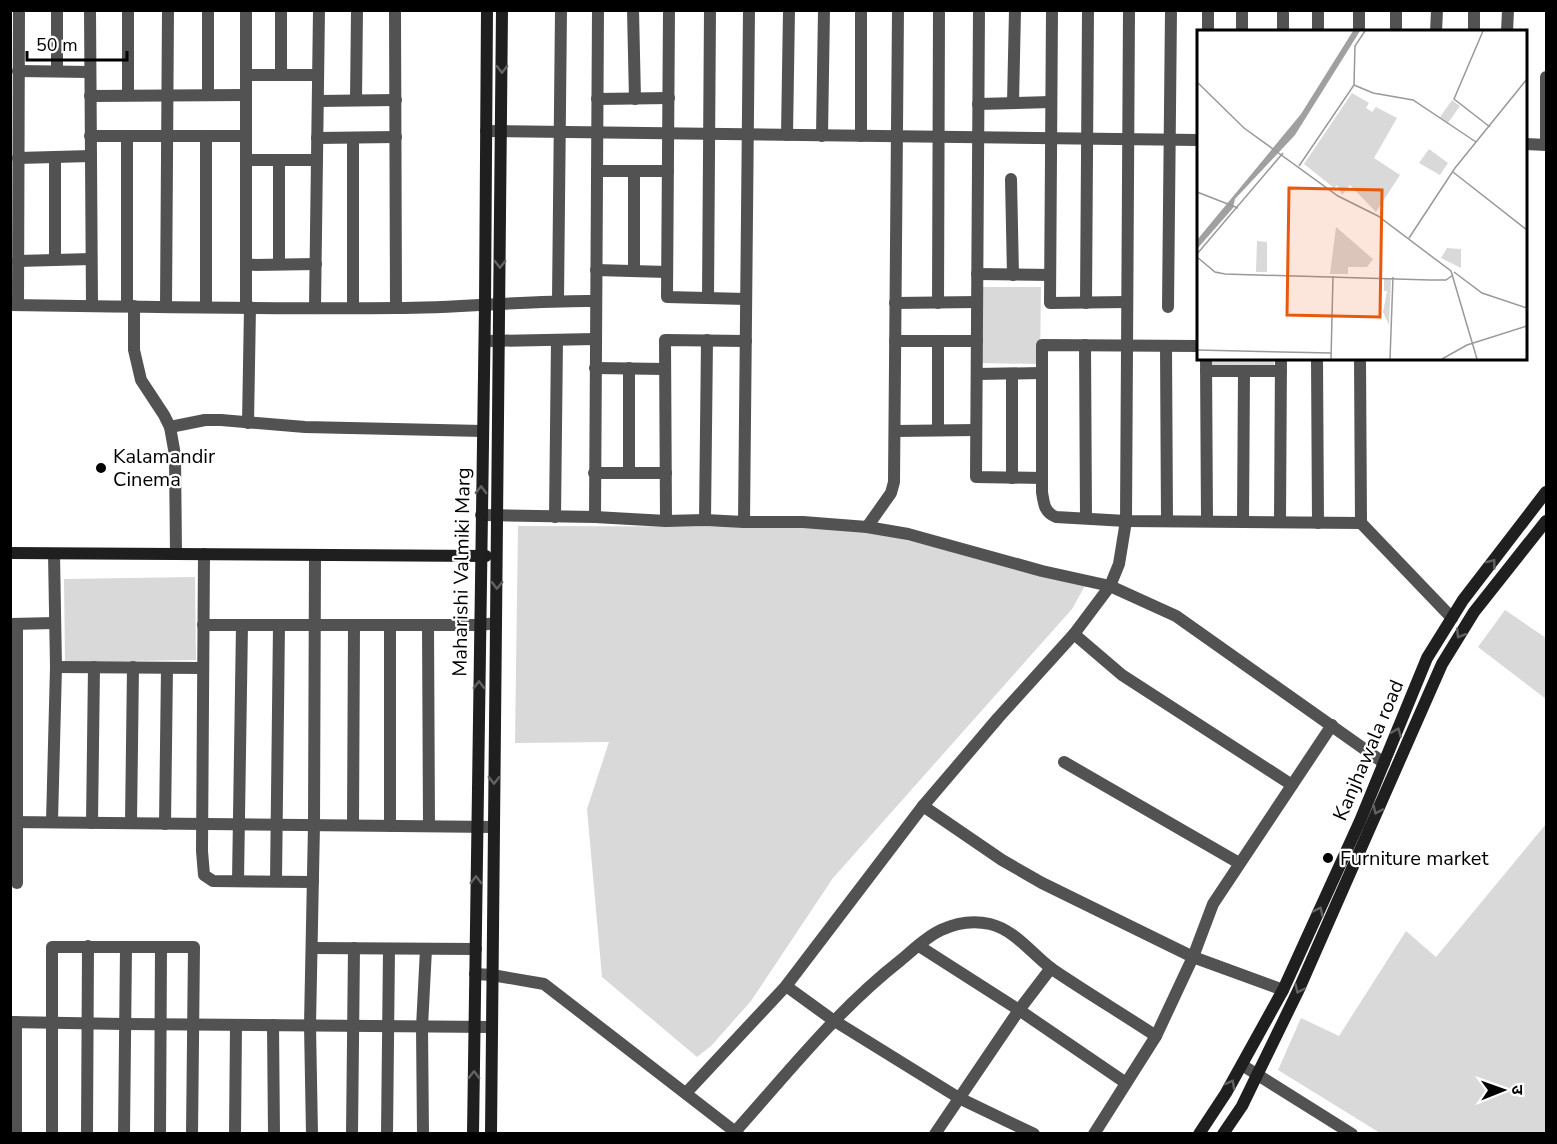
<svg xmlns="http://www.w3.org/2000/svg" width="1557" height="1144" viewBox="0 0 1557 1144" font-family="'Nunito Sans','Noto Sans Devanagari',sans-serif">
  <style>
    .green { fill: #d9d9d9 }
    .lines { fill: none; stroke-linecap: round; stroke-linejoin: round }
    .street { stroke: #525252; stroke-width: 12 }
    .secondary { stroke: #1f1f1f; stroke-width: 12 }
    .oneway { stroke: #626262 }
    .poi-dot { fill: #000; stroke: #fff; stroke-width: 2 }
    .labels { text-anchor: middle; stroke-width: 4.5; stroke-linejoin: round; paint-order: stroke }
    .poi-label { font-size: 20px; fill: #000; stroke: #fff; text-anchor: start }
    .street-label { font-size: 20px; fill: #000; stroke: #fff }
    .inset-road { fill: none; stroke: #999; stroke-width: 1.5 }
    .view { fill: #e8590c; fill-opacity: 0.15; stroke: #e8590c; stroke-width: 3 }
    .inset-edge { fill: none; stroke: #000; stroke-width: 3 }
  </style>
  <rect width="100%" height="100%" fill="#fff"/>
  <g class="green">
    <path d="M 979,287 L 1041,287 L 1040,364 L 978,363 Z"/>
    <rect x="1212" y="359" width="62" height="8"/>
    <path d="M 518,526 L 852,527 L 1086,584 L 1072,609 L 833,878 L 751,1001 L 711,1046 L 697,1057 L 602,977 L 587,809 L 609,742 L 515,743 Z"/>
    <path d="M 195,577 L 196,660 L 65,662 L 64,579 Z"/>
    <path d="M 1505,610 L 1546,638 L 1546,699 L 1478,647 Z"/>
    <path d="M 1546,824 L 1546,1133 L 1380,1133 L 1278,1070 L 1301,1018 L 1339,1036 L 1406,931 L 1436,957 Z"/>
  </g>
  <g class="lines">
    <g class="street">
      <path d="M 57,10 L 57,71"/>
      <path d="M 90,10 L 92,306"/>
      <path d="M 246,10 L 246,307"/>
      <path d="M 395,10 L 396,308"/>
      <path d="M 633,10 L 635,99"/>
      <path d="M 669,10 L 667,297 L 746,299"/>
      <path d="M 979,10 L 976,477 L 1042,478"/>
      <path d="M 1052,10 L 1050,303 L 1127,302"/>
      <path d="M 1208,32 L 1208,10"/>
      <path d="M 1242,32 L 1242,10"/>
      <path d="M 1283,32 L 1283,10"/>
      <path d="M 1318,32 L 1318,10"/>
      <path d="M 1359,32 L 1359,10"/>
      <path d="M 1396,32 L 1396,10"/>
      <path d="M 1436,32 L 1437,10"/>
      <path d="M 1474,32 L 1474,10"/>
      <path d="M 1507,32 L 1508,10"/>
      <path d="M 18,71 L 90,72"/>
      <path d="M 281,74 L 281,10"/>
      <path d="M 246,75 L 318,75"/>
      <path d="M 128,95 L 128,10"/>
      <path d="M 208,95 L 208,10"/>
      <path d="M 90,96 L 246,95"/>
      <path d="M 597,99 L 669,98"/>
      <path d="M 356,100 L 357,10"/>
      <path d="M 318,101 L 396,100"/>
      <path d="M 1013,103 L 1015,10"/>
      <path d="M 978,104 L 1051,102"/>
      <path d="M 486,131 L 1198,140"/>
      <path d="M 787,135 L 789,10"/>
      <path d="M 90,136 L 246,136"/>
      <path d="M 127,136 L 127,306"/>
      <path d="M 206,136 L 206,306"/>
      <path d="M 822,136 L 824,10"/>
      <path d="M 861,136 L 861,10"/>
      <path d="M 317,138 L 396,137"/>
      <path d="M 353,138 L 353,308"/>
      <path d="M 1526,144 L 1546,145"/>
      <path d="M 1546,145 L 1546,77"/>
      <path d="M 55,157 L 55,260"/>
      <path d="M 18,158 L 91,156"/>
      <path d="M 246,160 L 317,160"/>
      <path d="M 279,160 L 279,264"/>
      <path d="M 597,171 L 668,171"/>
      <path d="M 1011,179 L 1013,275"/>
      <path d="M 18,261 L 91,259"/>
      <path d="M 246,265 L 316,264"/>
      <path d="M 596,270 L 667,272"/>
      <path d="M 634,271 L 634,171"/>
      <path d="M 977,274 L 1050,275"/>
      <path d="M 708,298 L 710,10"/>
      <path d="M 558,300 L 561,10"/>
      <path d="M 895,303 L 977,302"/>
      <path d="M 938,303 L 939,10"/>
      <path d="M 1086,303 L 1088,10"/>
      <path d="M 10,305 C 139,307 268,309 396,308 C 463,308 529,300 596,301"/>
      <path d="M 18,305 L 19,10"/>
      <path d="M 134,306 L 134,350 L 141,380 L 164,415 L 170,427 L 175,455 L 176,554"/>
      <path d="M 166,307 L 168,10"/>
      <path d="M 315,307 L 319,10"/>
      <path d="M 1168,307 L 1171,10"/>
      <path d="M 488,341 L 595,339"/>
      <path d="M 895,341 L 977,341"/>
      <path d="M 938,341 L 938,430"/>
      <path d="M 1085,345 L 1086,518"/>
      <path d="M 1166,346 L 1167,521"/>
      <path d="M 1198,346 L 1042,345 L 1042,492 C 1044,504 1044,512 1056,517 L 1126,521 L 1361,523 L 1452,618"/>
      <path d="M 1206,358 L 1207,521"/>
      <path d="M 1317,358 L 1318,523"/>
      <path d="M 1360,358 L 1361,523"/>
      <path d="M 595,368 L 665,369"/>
      <path d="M 629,368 L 629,473"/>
      <path d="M 1206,371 L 1281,371"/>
      <path d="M 977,374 L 1042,373"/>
      <path d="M 1012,374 L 1012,478"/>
      <path d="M 248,423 L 250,307"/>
      <path d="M 170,427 L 205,420 L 221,420 L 305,427 L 483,431"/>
      <path d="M 895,431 L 976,430"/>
      <path d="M 594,473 L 666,473"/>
      <path d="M 481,515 L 595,517 L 666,521 L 705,520 L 744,522 L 803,522 L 867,527 L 908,534 L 1042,571 L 1110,586 L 1176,616 L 1384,763"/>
      <path d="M 555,517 L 557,340"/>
      <path d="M 595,517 L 598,10"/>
      <path d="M 705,520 L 707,340"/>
      <path d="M 666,521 L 665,340 L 746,341"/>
      <path d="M 744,522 L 749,10"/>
      <path d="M 1243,522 L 1244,371"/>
      <path d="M 1280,522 L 1281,358"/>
      <path d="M 867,527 L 891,493 L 894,482 L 898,10"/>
      <path d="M 204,554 L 202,851 L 204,875 L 213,881 L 313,882"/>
      <path d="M 11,624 L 55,623"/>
      <path d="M 203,625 L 480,625 L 496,623"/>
      <path d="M 428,625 L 429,826"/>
      <path d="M 1074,634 L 1122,675 L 1292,785"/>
      <path d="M 56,667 L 203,668"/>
      <path d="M 1064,762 L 1239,863"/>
      <path d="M 923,806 L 1002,860 L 1042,883 L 1193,957 L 1283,990"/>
      <path d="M 10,822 L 494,827"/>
      <path d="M 52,822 L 56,667 L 54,554"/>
      <path d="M 92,823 L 94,667"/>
      <path d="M 131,823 L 133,667"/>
      <path d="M 165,824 L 167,668"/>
      <path d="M 353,825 L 354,625"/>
      <path d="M 390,826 L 390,625"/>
      <path d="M 238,881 L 242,625"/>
      <path d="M 276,881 L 279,625"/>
      <path d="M 17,883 L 17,624"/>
      <path d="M 919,946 L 1019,1010 L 1126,1083"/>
      <path d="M 312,948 L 476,949"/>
      <path d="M 475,974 L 492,975 L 544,984 L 738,1134"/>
      <path d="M 786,986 L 833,1020 L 959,1098 L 1034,1134"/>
      <path d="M 10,1022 L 124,1024 L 491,1027"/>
      <path d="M 273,1025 L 274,1134"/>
      <path d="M 1242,1065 L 1352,1134"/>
      <path d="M 686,1093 L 786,986 L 923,806 L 998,718 L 1074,634 L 1110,586 L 1119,564 L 1126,521 L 1129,10"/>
      <path d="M 16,1134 L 16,1022"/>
      <path d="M 52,1134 L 52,947 L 194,947 L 192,1134"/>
      <path d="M 87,1134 L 88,946"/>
      <path d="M 124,1134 L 126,948"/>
      <path d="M 160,1134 L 161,948"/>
      <path d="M 235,1134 L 236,1025"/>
      <path d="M 312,1134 L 310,1025 L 314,825 L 315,555"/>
      <path d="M 352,1134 L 354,948"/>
      <path d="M 387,1134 L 389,949"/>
      <path d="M 423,1134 L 422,1027 L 426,949"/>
      <path d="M 733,1134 C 787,1074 837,1010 901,960 C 913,950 926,937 941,930 C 956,923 973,920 990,924 C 1015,930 1032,954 1052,969 C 1086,992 1121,1013 1156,1036"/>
      <path d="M 935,1134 L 1019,1010 L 1051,968"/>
      <path d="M 1094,1134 L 1156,1036 L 1193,957 L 1213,904 L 1332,725"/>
    </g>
    <g class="secondary">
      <path d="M 10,553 L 486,556"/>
      <path d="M 473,1134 L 485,306 L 487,10"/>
      <path d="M 491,1134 L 502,10"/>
      <path d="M 1199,1134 L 1226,1093 L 1283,990 L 1360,821 L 1427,658 L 1463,600 L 1546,492"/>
      <path d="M 1223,1134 L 1242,1106 L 1299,989 L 1442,664 L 1474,612 L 1546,521"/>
    </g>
  </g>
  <defs><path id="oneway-chevron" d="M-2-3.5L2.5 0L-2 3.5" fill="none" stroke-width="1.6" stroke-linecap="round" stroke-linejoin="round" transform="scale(1.5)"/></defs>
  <g class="oneway">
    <use href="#oneway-chevron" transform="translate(502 69) rotate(90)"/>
    <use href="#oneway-chevron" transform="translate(500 264) rotate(91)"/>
    <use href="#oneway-chevron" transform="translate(481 490) rotate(-89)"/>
    <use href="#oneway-chevron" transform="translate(1492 563) rotate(-52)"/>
    <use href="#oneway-chevron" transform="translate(497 585) rotate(91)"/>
    <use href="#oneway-chevron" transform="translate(1460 634) rotate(121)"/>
    <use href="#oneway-chevron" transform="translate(479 685) rotate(-89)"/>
    <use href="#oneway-chevron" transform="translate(1397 732) rotate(-67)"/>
    <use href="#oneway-chevron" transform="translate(494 780) rotate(91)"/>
    <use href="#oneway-chevron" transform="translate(1377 810) rotate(114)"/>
    <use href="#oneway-chevron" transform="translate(476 880) rotate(-89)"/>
    <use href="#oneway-chevron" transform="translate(1319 911) rotate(-65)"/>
    <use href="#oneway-chevron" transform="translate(1299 989) rotate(115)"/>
    <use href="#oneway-chevron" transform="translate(474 1075) rotate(-89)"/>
    <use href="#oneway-chevron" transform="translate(1231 1084) rotate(-61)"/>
  </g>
  <g class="poi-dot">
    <circle cx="101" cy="468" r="6"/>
    <circle cx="1328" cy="858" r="6"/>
  </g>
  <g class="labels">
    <g class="poi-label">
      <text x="113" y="463">Kalamandir<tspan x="113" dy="23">Cinema</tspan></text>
      <text x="1340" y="865">Furniture market</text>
    </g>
    <g class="street-label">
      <text transform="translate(461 572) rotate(-89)" y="7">Maharishi Valmiki Marg</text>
      <text transform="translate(1368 750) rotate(-67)" y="7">Kanjhawala road</text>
    </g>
  </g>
  <g transform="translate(1197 30)">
    <rect width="330" height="330" fill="#fff"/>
    <path d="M 155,63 L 172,73 L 169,78 L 175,82 L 179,77 L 200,88 L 177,128 L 203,145 L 179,182 L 153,155 L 145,165 L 140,155 L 137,158 L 107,134 ZM 255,70 L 263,76 L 251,93 L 243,87 ZM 232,119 L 251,133 L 243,145 L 222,133 ZM 139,197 L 176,229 L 170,237 L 151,237 L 151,244 L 133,244 ZM 60,211 L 70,212 L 70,242 L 59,242 ZM 250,218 L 264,219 L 264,238 L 244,228 ZM 187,249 L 194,249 L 192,295 L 186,282 L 190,261 L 187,261 Z" fill="#d9d9d9"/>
    <path d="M 156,1 L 163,1 L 98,105 L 38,169 L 36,178 L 0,219 L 0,210 L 104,84 Z" fill="#a0a0a0"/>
    <path class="inset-road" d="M 286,1 L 257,69 L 293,97M 0,52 L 47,98 L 141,166 L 181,186 L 254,241 L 280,329M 157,55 L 176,63 L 216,70 L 279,112M 102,136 L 157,55 L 158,16 L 168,1M 256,142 L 330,200M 0,162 L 41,178M 212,208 L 258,138 L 330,49M 0,224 L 86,123M 0,227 L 18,242 L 28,244 L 233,250 L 249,250 L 256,245M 257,242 L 285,263 L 330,278M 0,320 L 134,323M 134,329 L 136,246M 193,329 L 196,247M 245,329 L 270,315 L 330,296"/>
    <path class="view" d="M 92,158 L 185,160 L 183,287 L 90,285 Z"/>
    <rect width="330" height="330" class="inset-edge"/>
  </g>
  <rect width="1557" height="1144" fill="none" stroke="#000000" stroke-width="24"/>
  <g transform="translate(1503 1090) rotate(89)" stroke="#ffffff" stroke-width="4.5" paint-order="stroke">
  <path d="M0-4.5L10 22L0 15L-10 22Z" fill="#000000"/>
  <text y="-9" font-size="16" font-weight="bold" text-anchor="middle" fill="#000000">उ</text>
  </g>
  <path d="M27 51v9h100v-9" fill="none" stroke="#000000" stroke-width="3"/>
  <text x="36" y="51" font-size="18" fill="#000000" stroke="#ffffff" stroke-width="4.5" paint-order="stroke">50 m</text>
</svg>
